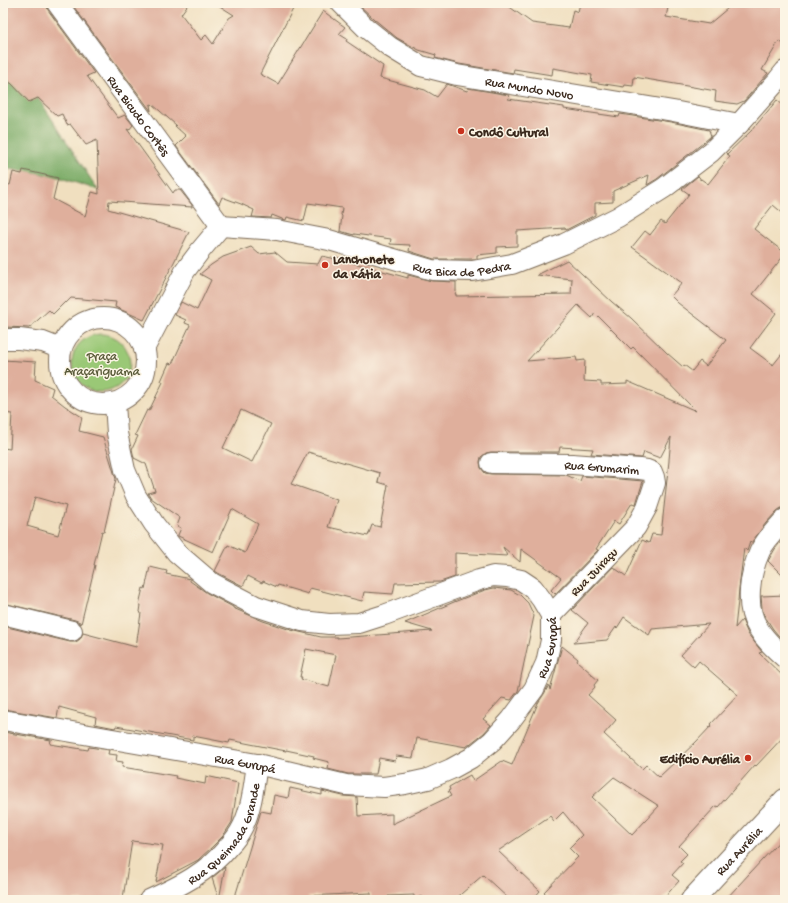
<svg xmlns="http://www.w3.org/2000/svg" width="788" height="903" viewBox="0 0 788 903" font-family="'Gochi Hand',sans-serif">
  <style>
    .green { fill: #9ac876; stroke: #6a794a }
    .forest { fill: #7bac67; stroke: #5b6b42 }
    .building { fill: #dfaf9c; fill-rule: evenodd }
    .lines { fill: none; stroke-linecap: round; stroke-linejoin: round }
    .street-casing { stroke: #7a6956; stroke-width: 22 }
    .secondary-casing { stroke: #7a6956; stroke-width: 24 }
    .street { stroke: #fff; stroke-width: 20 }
    .secondary { stroke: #fff; stroke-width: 22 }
    .poi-dot { fill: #c8321e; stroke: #fcf5e5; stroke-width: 1.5 }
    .labels { text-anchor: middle; stroke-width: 3; stroke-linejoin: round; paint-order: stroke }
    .street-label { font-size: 13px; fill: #3b2a1e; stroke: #fcf5e5 }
    .poi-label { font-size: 13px; font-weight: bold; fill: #3b2a1e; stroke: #fcf5e5; text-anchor: start }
    .park-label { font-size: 13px; fill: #585938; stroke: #fcf5e5 }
  </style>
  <rect width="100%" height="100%" fill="#fcf5e5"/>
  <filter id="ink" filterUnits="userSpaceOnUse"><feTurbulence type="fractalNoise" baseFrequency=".025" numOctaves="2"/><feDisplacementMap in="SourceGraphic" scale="8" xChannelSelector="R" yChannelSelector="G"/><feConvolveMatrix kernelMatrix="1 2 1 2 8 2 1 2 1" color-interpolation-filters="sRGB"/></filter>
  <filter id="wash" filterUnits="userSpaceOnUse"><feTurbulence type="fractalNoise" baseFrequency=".012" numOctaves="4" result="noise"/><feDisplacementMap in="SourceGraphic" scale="16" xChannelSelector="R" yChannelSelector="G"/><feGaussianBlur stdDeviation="0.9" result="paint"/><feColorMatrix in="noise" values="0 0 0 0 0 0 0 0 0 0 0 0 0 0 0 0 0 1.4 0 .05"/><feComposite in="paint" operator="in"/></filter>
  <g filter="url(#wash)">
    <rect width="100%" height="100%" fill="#f0dfbf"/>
    <circle class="green" cx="101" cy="363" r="29"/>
    <path class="forest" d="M 3,54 L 24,76 L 98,190 L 55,176 L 3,168 Z"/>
    <g id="blocks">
      <g class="building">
        <path d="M 3,3 L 46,3 L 48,10 L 94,73 L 87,76 L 118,118 L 125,115 L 133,125 L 129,130 L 127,129 L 173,193 L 175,190 L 180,190 L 192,205 L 192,207 L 109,201 L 108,209 L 189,232 L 173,264 L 144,320 L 115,307 L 116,302 L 71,298 L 66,303 L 65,302 L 53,314 L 49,310 L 29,328 L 6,327 L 3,322 L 3,183 L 10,185 L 13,172 L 22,174 L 23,170 L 58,178 L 53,199 L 85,216 L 92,192 L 99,194 L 97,140 L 86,145 L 70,124 L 67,125 L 62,114 L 57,116 L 38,98 L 29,102 L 11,83 L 10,83 L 3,73 Z"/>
        <path d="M 71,3 L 189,3 L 181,14 L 201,40 L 206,35 L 213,44 L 229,18 L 234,15 L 215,3 L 296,3 L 260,74 L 278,84 L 323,11 L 345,27 L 339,34 L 347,39 L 346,41 L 383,66 L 380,78 L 425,90 L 437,97 L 447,84 L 467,91 L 468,88 L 509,95 L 508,99 L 564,107 L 564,109 L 619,117 L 620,114 L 671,122 L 709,130 L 711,136 L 703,143 L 657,179 L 647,185 L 649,175 L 613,191 L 613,202 L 595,203 L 595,215 L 566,230 L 565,228 L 517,231 L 517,246 L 497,247 L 497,253 L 477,255 L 477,259 L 434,259 L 409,251 L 410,245 L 390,244 L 391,239 L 354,234 L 354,235 L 340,231 L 342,216 L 341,215 L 342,208 L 308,203 L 304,221 L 287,217 L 286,220 L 282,219 L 272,215 L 271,218 L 252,217 L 254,210 L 241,204 L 222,197 L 219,204 L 176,146 L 186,136 L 175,126 L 176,125 L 152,104 L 150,105 L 151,111 Z"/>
        <path d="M 357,3 L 504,3 L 532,23 L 569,28 L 573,10 L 578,12 L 580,3 L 669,3 L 666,17 L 709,24 L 734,3 L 785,3 L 785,45 L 779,41 L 762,70 L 768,73 L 744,101 L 737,104 L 715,101 L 716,91 L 687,86 L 634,77 L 633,86 L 625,85 L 624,87 L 591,82 L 592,75 L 553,68 L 552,75 L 514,69 L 513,73 L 459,64 L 435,58 L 436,55 L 419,50 L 397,38 L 374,19 Z"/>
        <path d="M 777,100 L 785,107 L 785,215 L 773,205 L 754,229 L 785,253 L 785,254 L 753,294 L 776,313 L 750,348 L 773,365 L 785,350 L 785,508 L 781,508 L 777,511 L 766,523 L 751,543 L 750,542 L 747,551 L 744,548 L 739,588 L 738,601 L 735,628 L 742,620 L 748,634 L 762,652 L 759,653 L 785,678 L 785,735 L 756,766 L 755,765 L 718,807 L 716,806 L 679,846 L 687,854 L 680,861 L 683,863 L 672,875 L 679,881 L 662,900 L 552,900 L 544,892 L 578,857 L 569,848 L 582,835 L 563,812 L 554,821 L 550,816 L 498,851 L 540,891 L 532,900 L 510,900 L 483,875 L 454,900 L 423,900 L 422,896 L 414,899 L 414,895 L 388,896 L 388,900 L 371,900 L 371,893 L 307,896 L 313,900 L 234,900 L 261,811 L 271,813 L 274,795 L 288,798 L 290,788 L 322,795 L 322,791 L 343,796 L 357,797 L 358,816 L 392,814 L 392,824 L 451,796 L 448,791 L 450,790 L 449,787 L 470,775 L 473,781 L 502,761 L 512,765 L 538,703 L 544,694 L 549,685 L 550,690 L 562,646 L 578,659 L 577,661 L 592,674 L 592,675 L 598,680 L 594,685 L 595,687 L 588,695 L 616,720 L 604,734 L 642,769 L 646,765 L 659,777 L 696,742 L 712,725 L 711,724 L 738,695 L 699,661 L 694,667 L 681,655 L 709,624 L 652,629 L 649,635 L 624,617 L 617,628 L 616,627 L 607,640 L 574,643 L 588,623 L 572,610 L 613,567 L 626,576 L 642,540 L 649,543 L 652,534 L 661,535 L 669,461 L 669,460 L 671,437 L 660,458 L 644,452 L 642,458 L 591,454 L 593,449 L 560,447 L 559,452 L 491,452 L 486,453 L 481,457 L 480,462 L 481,468 L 485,473 L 491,474 L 566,475 L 580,481 L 582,476 L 643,481 L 636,504 L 632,503 L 619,524 L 614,521 L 596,549 L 598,550 L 555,594 L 551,590 L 561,578 L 521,549 L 520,562 L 503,547 L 507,556 L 455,553 L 455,577 L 440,582 L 395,583 L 393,594 L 364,592 L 362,601 L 310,588 L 308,594 L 278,585 L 277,587 L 263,581 L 262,583 L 248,576 L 243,586 L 218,573 L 215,571 L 228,545 L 245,553 L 258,524 L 232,509 L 213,552 L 178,536 L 178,535 L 181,528 L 177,526 L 180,518 L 151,498 L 148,493 L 155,491 L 146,464 L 134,458 L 132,449 L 138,436 L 135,435 L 147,410 L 149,411 L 163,382 L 161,381 L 169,363 L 172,364 L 190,325 L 185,323 L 186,320 L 175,315 L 181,302 L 197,310 L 211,280 L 200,274 L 211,265 L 223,257 L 251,247 L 259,254 L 275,252 L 287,262 L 318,264 L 322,256 L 336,259 L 336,257 L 350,261 L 350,262 L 408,278 L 408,275 L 432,281 L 456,282 L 456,292 L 455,294 L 456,294 L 456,296 L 571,294 L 572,279 L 537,275 L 567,260 L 612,302 L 631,318 L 667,353 L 683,367 L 684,365 L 692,371 L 700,361 L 706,366 L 726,340 L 678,303 L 671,296 L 682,283 L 632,247 L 645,231 L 650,235 L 661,221 L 665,224 L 689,194 L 682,189 L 698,176 L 700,178 L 700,180 L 701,179 L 708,184 L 730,156 L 727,154 L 752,130 ZM 578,305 L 592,318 L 595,313 L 631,349 L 633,347 L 696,411 L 627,381 L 627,384 L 601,385 L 601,382 L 584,381 L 585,360 L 577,361 L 576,357 L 527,361 ZM 241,410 L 271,424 L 252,462 L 223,448 ZM 308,452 L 380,473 L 378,482 L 388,485 L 380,527 L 372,525 L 368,536 L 328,527 L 337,500 L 291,484 ZM 614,777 L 659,806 L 632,835 L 592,797 Z"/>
        <path d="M 3,360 L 36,362 L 35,380 L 53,388 L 51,395 L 65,406 L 82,417 L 79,431 L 103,437 L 116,479 L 104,532 L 102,531 L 94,565 L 95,565 L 81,624 L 80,622 L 75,620 L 3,603 L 3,448 L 10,449 L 12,414 L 3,413 ZM 35,497 L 66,506 L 58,535 L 27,526 Z"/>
        <path d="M 785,536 L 785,578 L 768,561 L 775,549 Z"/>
        <path d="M 150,567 L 167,571 L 166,574 L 190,579 L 190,581 L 207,593 L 233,607 L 233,608 L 263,621 L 291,630 L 321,637 L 337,637 L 337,638 L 432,631 L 405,623 L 454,602 L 485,590 L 494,588 L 511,590 L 520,595 L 528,603 L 534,616 L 518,691 L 511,700 L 502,698 L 483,719 L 491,725 L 484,733 L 466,747 L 417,738 L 413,758 L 396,756 L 395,761 L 379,758 L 376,774 L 348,774 L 328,769 L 329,762 L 313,758 L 314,756 L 286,750 L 286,751 L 230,740 L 229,743 L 193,736 L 193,740 L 116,726 L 115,728 L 95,724 L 96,717 L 59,707 L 57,718 L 3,709 L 3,626 L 70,642 L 76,642 L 80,639 L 83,633 L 136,647 L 141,613 L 140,612 L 141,605 L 139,605 L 143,588 L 145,589 ZM 306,649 L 336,655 L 329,687 L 301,679 L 302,677 L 300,677 Z"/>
        <path d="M 785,595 L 785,640 L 783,641 L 773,629 L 764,615 L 762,608 L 761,596 Z"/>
        <path d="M 3,732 L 51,740 L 50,744 L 88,750 L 89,747 L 109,750 L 108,754 L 117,755 L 116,761 L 123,762 L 122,767 L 176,776 L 175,778 L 205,784 L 206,776 L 238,783 L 232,822 L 223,836 L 212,847 L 198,860 L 156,882 L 163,845 L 132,841 L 123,898 L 118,900 L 5,900 L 5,897 L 3,897 Z"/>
        <path d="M 785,835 L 785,900 L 725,900 L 762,860 Z"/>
        <path d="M 225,867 L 219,900 L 212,878 Z"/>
      </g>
    </g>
  </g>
  <g filter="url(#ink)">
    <use href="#blocks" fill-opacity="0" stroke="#7a6956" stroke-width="1"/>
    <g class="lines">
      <defs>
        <g id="street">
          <path id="s1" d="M 57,3 L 221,226"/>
          <path id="s2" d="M 341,3 L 366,28 L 390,47 L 421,66 L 457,75 L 673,111 L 739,124"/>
          <path id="s3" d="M 221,226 L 277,230 L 329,240 L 432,270 L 472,271 L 512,264 L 564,244 L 618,217 L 664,188 L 711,152 L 739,124 L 777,81 L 785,71"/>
          <circle cx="103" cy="361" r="43"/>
          <path d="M 3,339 L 19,339 L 43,342 L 61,349"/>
          <path d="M 144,349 L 185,271 L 200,251 L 221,226"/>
          <path id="s4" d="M 491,463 L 572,464 L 640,469 L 647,470 L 652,472 L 654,477 L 655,483 L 647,507 L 636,527 L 551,615"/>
          <path d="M 785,519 C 776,529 766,539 760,551 C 750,573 744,606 758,628 C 765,640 775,649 785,658"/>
          <path d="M 3,614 L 72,631"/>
          <path id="s5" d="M 3,720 L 257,764 L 346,785 L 384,787 L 405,784 L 428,779 L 451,769 L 471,758 L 492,741 L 511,720 L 534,689 L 546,663 L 551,640 L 551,615 L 542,600 L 533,588 L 521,580 L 507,577 L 493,576 L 479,580 L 384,615 L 359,623 L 329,624 L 302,621 L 256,606 L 212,583 L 177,553 L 154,524 L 136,496 L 125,470 L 117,433 L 115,403"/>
          <path id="s6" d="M 149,900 C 180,886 207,873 229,846 C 235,840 239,834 243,826 C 252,807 254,784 257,764"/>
        </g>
        <g id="secondary">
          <path id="s7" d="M 692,900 L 785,800"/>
        </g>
      </defs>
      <use href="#street" class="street-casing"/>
      <use href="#secondary" class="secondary-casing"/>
      <use href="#street" class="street"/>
      <use href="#secondary" class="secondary"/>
    </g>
  </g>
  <g class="poi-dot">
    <circle cx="461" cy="131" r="4"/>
    <circle cx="325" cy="265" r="4"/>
    <circle cx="748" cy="758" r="4"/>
  </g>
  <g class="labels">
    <g class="street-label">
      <text dy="5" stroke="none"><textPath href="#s2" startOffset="213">Rua Mundo Novo</textPath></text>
      <text dy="5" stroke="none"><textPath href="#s1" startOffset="139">Rua Bicudo Cortês</textPath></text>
      <text dy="5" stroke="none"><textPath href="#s3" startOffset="246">Rua Bica de Pedra</textPath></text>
      <text dy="5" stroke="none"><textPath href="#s4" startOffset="111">Rua Grumarim</textPath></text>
      <text transform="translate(593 571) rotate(-46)" y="5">Rua Juiraçu</text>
      <text dy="5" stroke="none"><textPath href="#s5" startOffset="618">Rua Gurupá</textPath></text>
      <text dy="5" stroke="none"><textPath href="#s5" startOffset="246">Rua Gurupá</textPath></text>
      <text dy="5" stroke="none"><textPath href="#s6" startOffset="105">Rua Queimada Grande</textPath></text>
      <text dy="5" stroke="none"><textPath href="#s7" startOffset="68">Rua Aurélia</textPath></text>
    </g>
    <g class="poi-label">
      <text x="469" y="136">Condô Cultural</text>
      <text x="333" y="263">Lanchonete<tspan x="333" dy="15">da Kátia</tspan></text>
      <text x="740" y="763" text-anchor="end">Edifício Aurélia</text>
    </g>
    <g class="park-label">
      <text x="102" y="360">Praça<tspan x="102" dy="15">Araçariguama</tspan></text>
    </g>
  </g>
  <rect width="788" height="903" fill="none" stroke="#fcf5e5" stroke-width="16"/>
</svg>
